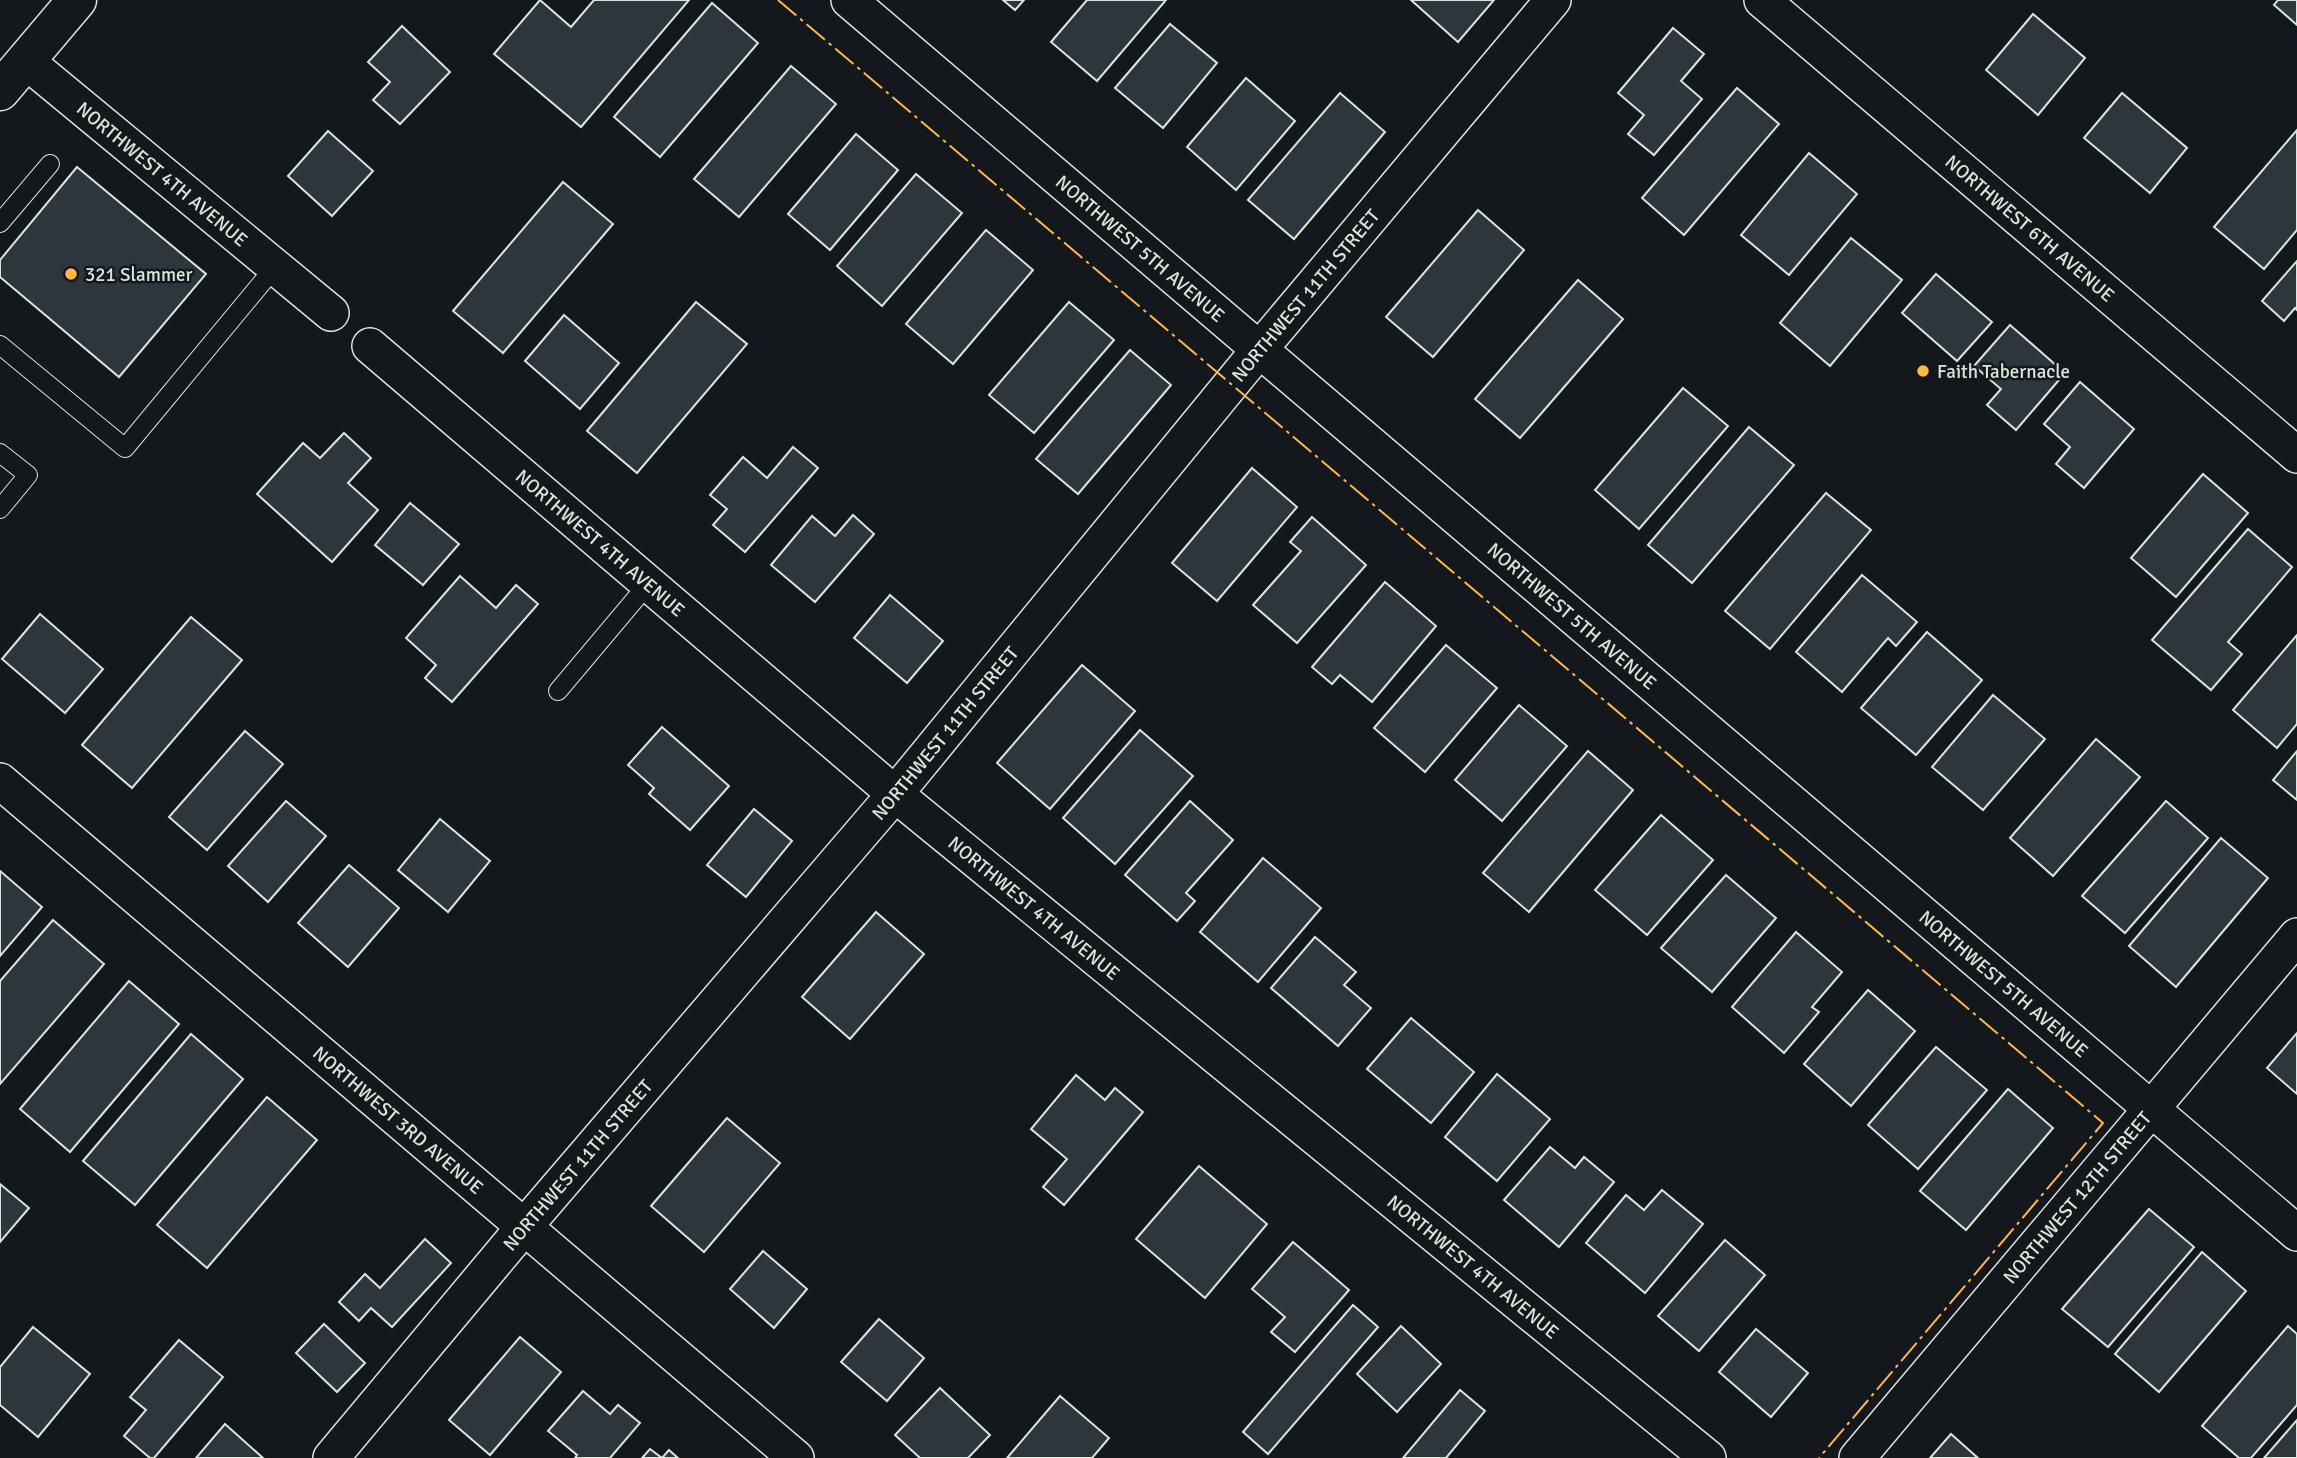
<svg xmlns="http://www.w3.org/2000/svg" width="2297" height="1458" viewBox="0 0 2297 1458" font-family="Signika,sans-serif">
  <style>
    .building { fill: #2c363c; stroke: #d8e6dc; stroke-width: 2 }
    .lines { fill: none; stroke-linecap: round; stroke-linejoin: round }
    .service-casing { stroke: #d8e6dc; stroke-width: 20 }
    .minor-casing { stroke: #d8e6dc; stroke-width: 38 }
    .primary-casing { stroke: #d8e6dc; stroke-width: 41 }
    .service { stroke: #14181c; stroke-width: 18 }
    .minor { stroke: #14181c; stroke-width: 35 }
    .primary { stroke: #14181c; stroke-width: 38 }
    .power { stroke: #ffb74d; stroke-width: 2; stroke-dasharray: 24 5 3.5 5; stroke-linecap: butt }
    .poi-dot { fill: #ffb74d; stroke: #14181c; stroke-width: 2.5 }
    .labels { text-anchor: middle; stroke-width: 5; stroke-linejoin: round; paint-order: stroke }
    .street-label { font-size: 19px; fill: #d8e6dc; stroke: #14181c }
    .poi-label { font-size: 19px; fill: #d8e6dc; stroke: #14181c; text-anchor: start }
  </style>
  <rect width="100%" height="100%" fill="#14181c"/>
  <g class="building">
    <path d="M 540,0 L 571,27 L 594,0 L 689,0 L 581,127 L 494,54 Z"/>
    <path d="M 1003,0 L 1024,0 L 1015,10 Z"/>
    <path d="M 1087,0 L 1166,0 L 1097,81 L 1051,42 Z"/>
    <path d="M 1411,0 L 1494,0 L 1458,42 Z"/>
    <path d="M 2278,0 L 2297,0 L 2297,25 L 2274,5 Z"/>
    <path d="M 712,3 L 758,43 L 660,157 L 614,117 Z"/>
    <path d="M 2033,14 L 2085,58 L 2038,115 L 1986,70 Z"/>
    <path d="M 1170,24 L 1217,63 L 1163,128 L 1115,88 Z"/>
    <path d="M 402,26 L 450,72 L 400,124 L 373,100 L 390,82 L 368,62 Z"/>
    <path d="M 1673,28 L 1704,54 L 1681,81 L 1702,99 L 1654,155 L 1628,134 L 1644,115 L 1618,93 Z"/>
    <path d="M 791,66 L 836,104 L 739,217 L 694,179 Z"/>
    <path d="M 1246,78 L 1295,121 L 1236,190 L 1187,147 Z"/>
    <path d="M 1737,88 L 1779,124 L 1684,235 L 1642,198 Z"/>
    <path d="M 1340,93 L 1385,132 L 1294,239 L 1248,200 Z"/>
    <path d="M 2122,93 L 2187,148 L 2150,193 L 2084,138 Z"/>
    <path d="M 2297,130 L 2297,230 L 2264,269 L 2214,227 Z"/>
    <path d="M 328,131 L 373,171 L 332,216 L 288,176 Z"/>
    <path d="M 856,134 L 898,170 L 830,250 L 788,214 Z"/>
    <path d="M 1809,153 L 1857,194 L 1789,275 L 1741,235 Z"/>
    <path d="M 77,167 L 206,274 L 119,377 L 0,277 L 0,260 Z"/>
    <path d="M 916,174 L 962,213 L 882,306 L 837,266 Z"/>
    <path d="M 563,182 L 613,224 L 503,353 L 453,311 Z"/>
    <path d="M 1478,210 L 1524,250 L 1433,357 L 1386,317 Z"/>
    <path d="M 986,230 L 1033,270 L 953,364 L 906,324 Z"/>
    <path d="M 1851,238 L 1902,280 L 1830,366 L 1780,323 Z"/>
    <path d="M 2297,261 L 2297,310 L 2295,308 L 2284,321 L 2262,301 Z"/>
    <path d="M 1936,274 L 1992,322 L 1957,361 L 1902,313 Z"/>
    <path d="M 1578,280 L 1623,319 L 1520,438 L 1475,399 Z"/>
    <path d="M 696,302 L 747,344 L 637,473 L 587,431 Z"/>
    <path d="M 1069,302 L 1114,340 L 1034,433 L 989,395 Z"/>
    <path d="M 564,315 L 619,363 L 580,409 L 525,361 Z"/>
    <path d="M 2010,325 L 2065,373 L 2016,430 L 1987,405 L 2001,389 L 1974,366 Z"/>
    <path d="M 1130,350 L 1171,385 L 1078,494 L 1036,459 Z"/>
    <path d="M 2080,382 L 2134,429 L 2084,488 L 2056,464 L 2070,447 L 2044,424 Z"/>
    <path d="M 1683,388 L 1728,426 L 1639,529 L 1595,490 Z"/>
    <path d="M 1749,427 L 1794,465 L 1692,583 L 1648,545 Z"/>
    <path d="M 344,433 L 371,458 L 348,483 L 378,510 L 332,562 L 257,494 L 303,443 L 320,458 Z"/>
    <path d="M 793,447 L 818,468 L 745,552 L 713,525 L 727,509 L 710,495 L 743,457 L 767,478 Z"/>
    <path d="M 1252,468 L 1297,507 L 1217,601 L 1172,563 Z"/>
    <path d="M 2203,474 L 2248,513 L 2176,597 L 2131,558 Z"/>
    <path d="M 1826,493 L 1871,530 L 1770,649 L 1725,611 Z"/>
    <path d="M 410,503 L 459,544 L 423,585 L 375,545 Z"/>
    <path d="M 853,515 L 874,534 L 815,602 L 771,565 L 812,516 L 835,536 Z"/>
    <path d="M 1312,517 L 1366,565 L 1297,643 L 1253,605 L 1301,551 L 1290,542 Z"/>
    <path d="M 2248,529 L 2292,567 L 2228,642 L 2242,654 L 2211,690 L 2152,640 Z"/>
    <path d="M 1862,575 L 1917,622 L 1896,646 L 1888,638 L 1842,692 L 1796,652 Z"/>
    <path d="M 460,576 L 496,608 L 516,585 L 538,604 L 452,702 L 425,678 L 436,665 L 406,638 Z"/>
    <path d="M 1385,582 L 1436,626 L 1372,702 L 1340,675 L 1332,684 L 1312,667 Z"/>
    <path d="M 890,595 L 943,641 L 907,683 L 854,638 Z"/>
    <path d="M 40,614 L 103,669 L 65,713 L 2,659 Z"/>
    <path d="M 191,617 L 242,660 L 132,788 L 82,745 Z"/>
    <path d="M 1927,632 L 1982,680 L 1916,755 L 1861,708 Z"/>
    <path d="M 2297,635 L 2297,724 L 2277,748 L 2233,710 Z"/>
    <path d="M 1446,645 L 1497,688 L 1425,772 L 1374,728 Z"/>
    <path d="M 1082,665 L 1135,711 L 1050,809 L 997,763 Z"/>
    <path d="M 1993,695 L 2045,739 L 1983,810 L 1932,767 Z"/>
    <path d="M 1519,705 L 1567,746 L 1502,821 L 1455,780 Z"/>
    <path d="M 662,727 L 729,786 L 690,830 L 649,794 L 654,788 L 628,765 Z"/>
    <path d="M 1140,730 L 1193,776 L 1115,864 L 1063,818 Z"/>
    <path d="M 245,731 L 283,764 L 207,850 L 169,817 Z"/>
    <path d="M 2096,739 L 2140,777 L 2053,876 L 2010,838 Z"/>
    <path d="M 1588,751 L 1633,790 L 1529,912 L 1483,873 Z"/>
    <path d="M 2297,751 L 2297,800 L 2273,780 Z"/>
    <path d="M 286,801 L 326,836 L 268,902 L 228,866 Z"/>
    <path d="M 1190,801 L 1233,840 L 1186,893 L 1195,901 L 1177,921 L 1125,875 Z"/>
    <path d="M 2166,801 L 2208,838 L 2125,933 L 2082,896 Z"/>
    <path d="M 754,809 L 792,841 L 746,897 L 707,865 Z"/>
    <path d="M 1661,815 L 1713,860 L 1647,935 L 1595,890 Z"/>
    <path d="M 440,819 L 490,861 L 448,912 L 398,870 Z"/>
    <path d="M 2221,838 L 2268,878 L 2176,987 L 2129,946 Z"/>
    <path d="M 1263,858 L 1321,908 L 1258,982 L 1200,932 Z"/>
    <path d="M 349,865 L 399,908 L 348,967 L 298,923 Z"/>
    <path d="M 0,871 L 42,907 L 0,956 Z"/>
    <path d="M 1726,875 L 1776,918 L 1712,992 L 1661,948 Z"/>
    <path d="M 876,912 L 924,954 L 850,1039 L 802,997 Z"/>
    <path d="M 53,920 L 104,964 L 0,1084 L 0,981 Z"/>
    <path d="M 1796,932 L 1842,972 L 1812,1007 L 1819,1012 L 1784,1053 L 1732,1007 Z"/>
    <path d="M 1315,937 L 1356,972 L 1344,985 L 1371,1008 L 1338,1046 L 1271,988 Z"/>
    <path d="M 129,981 L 179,1024 L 70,1152 L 20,1109 Z"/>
    <path d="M 1868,990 L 1915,1031 L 1851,1106 L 1804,1064 Z"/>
    <path d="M 1411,1018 L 1474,1072 L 1431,1123 L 1367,1069 Z"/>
    <path d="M 2297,1033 L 2297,1094 L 2267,1068 Z"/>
    <path d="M 191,1034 L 243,1079 L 135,1205 L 83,1161 Z"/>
    <path d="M 1936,1047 L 1987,1090 L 1918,1169 L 1868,1125 Z"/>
    <path d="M 1497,1074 L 1550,1119 L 1497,1181 L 1445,1137 Z"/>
    <path d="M 1076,1075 L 1105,1100 L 1115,1088 L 1143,1112 L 1064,1205 L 1043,1187 L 1067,1159 L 1031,1129 Z"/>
    <path d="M 2008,1089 L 2053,1128 L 1966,1230 L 1920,1191 Z"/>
    <path d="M 267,1097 L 317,1140 L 207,1268 L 157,1225 Z"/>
    <path d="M 727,1118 L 780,1163 L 704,1252 L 651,1206 Z"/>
    <path d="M 1550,1147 L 1575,1168 L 1584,1157 L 1614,1182 L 1559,1247 L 1504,1200 Z"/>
    <path d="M 1199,1166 L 1267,1224 L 1205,1298 L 1136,1239 Z"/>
    <path d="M 0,1184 L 29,1208 L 0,1242 Z"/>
    <path d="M 1662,1190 L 1703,1224 L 1645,1293 L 1586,1243 L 1626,1195 L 1644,1210 Z"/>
    <path d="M 2149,1209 L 2194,1247 L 2108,1347 L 2062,1309 Z"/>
    <path d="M 425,1239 L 451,1263 L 392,1327 L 371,1308 L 359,1321 L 339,1302 L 365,1274 L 380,1288 Z"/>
    <path d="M 1725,1240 L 1765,1275 L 1699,1351 L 1658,1316 Z"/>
    <path d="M 1293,1242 L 1349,1290 L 1295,1352 L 1271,1332 L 1285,1317 L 1252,1289 Z"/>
    <path d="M 763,1251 L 807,1289 L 774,1328 L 730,1289 Z"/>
    <path d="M 2202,1252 L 2246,1291 L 2159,1392 L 2115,1354 Z"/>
    <path d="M 1353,1305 L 1378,1327 L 1268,1454 L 1243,1432 Z"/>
    <path d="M 879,1319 L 924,1358 L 887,1401 L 841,1362 Z"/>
    <path d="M 324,1324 L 365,1363 L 337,1392 L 296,1353 Z"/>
    <path d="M 1401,1326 L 1441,1364 L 1397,1412 L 1357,1374 Z"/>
    <path d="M 2288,1326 L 2297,1334 L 2297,1405 L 2251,1458 L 2239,1458 L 2202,1426 Z"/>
    <path d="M 33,1327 L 90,1374 L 38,1437 L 0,1405 L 0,1367 Z"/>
    <path d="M 1756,1329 L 1808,1373 L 1771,1417 L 1719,1372 Z"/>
    <path d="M 520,1337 L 561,1372 L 490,1455 L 449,1420 Z"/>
    <path d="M 179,1340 L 223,1377 L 154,1458 L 150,1458 L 124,1436 L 146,1410 L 130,1397 Z"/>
    <path d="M 940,1388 L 990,1435 L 968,1458 L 920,1458 L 895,1435 Z"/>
    <path d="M 1460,1390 L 1485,1411 L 1446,1458 L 1403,1458 Z"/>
    <path d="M 583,1391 L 610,1414 L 618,1405 L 640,1423 L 610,1458 L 575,1458 L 577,1455 L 548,1431 Z"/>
    <path d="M 1060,1396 L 1109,1438 L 1092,1458 L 1007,1458 Z"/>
    <path d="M 2297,1420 L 2297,1458 L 2264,1458 Z"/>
    <path d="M 225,1424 L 263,1458 L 196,1458 Z"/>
    <path d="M 1951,1434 L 1978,1458 L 1930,1458 Z"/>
    <path d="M 650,1449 L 662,1458 L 642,1458 Z"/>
    <path d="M 669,1450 L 678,1458 L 662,1458 Z"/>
  </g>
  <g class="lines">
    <defs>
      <g id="service">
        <path d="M 0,223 L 50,164"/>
        <path d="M 0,345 L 125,448 L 275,267"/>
        <path d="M 0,453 L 28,475 L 0,509"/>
        <path d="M 558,691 L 648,584"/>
      </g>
      <g id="minor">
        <path id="s1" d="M 849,0 L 2297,1233"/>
        <path id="s2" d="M 1762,0 L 2297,455"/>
        <path id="s3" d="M 26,61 L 331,313"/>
        <path id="s4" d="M 370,346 L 895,794 L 1708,1458"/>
        <path id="s5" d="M 0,781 L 796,1458"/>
        <path id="s6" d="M 331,1458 L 524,1227 L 895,794 L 1259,350 L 1553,0"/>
        <path id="s7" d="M 1857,1458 L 2297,936"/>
      </g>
      <path id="primary" d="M 0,91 L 77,0"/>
    </defs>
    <use href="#service" class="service-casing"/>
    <use href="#minor" class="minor-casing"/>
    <use href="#primary" class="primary-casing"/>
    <use href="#service" class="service"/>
    <use href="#minor" class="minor"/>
    <use href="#primary" class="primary"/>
    <path class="power" d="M 778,0 L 2103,1123 L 1819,1458"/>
  </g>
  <g class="poi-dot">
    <circle cx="71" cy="274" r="7"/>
    <circle cx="1923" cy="371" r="7"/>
  </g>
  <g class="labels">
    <g class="street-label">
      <text dy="7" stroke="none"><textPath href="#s3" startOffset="177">NORTHWEST 4TH AVENUE</textPath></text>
      <text dy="7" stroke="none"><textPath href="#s2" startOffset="352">NORTHWEST 6TH AVENUE</textPath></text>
      <text dy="7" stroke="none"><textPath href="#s1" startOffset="383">NORTHWEST 5TH AVENUE</textPath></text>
      <text dy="7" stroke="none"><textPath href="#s6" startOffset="1517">NORTHWEST 11TH STREET</textPath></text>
      <text dy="7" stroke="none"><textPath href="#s4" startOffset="303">NORTHWEST 4TH AVENUE</textPath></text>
      <text dy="7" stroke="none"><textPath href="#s1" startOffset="950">NORTHWEST 5TH AVENUE</textPath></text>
      <text dy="7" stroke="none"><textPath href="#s6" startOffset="950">NORTHWEST 11TH STREET</textPath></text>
      <text dy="7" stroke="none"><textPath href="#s4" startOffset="870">NORTHWEST 4TH AVENUE</textPath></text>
      <text dy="7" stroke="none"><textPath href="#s1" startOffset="1517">NORTHWEST 5TH AVENUE</textPath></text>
      <text dy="7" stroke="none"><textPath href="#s5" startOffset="523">NORTHWEST 3RD AVENUE</textPath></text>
      <text dy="7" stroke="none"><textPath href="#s6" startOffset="383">NORTHWEST 11TH STREET</textPath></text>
      <text dy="7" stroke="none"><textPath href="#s7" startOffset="341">NORTHWEST 12TH STREET</textPath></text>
      <text dy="7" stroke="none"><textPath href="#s4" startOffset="1437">NORTHWEST 4TH AVENUE</textPath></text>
    </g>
    <g class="poi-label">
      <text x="85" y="281">321 Slammer</text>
      <text x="1937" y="378">Faith Tabernacle</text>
    </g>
  </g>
</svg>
